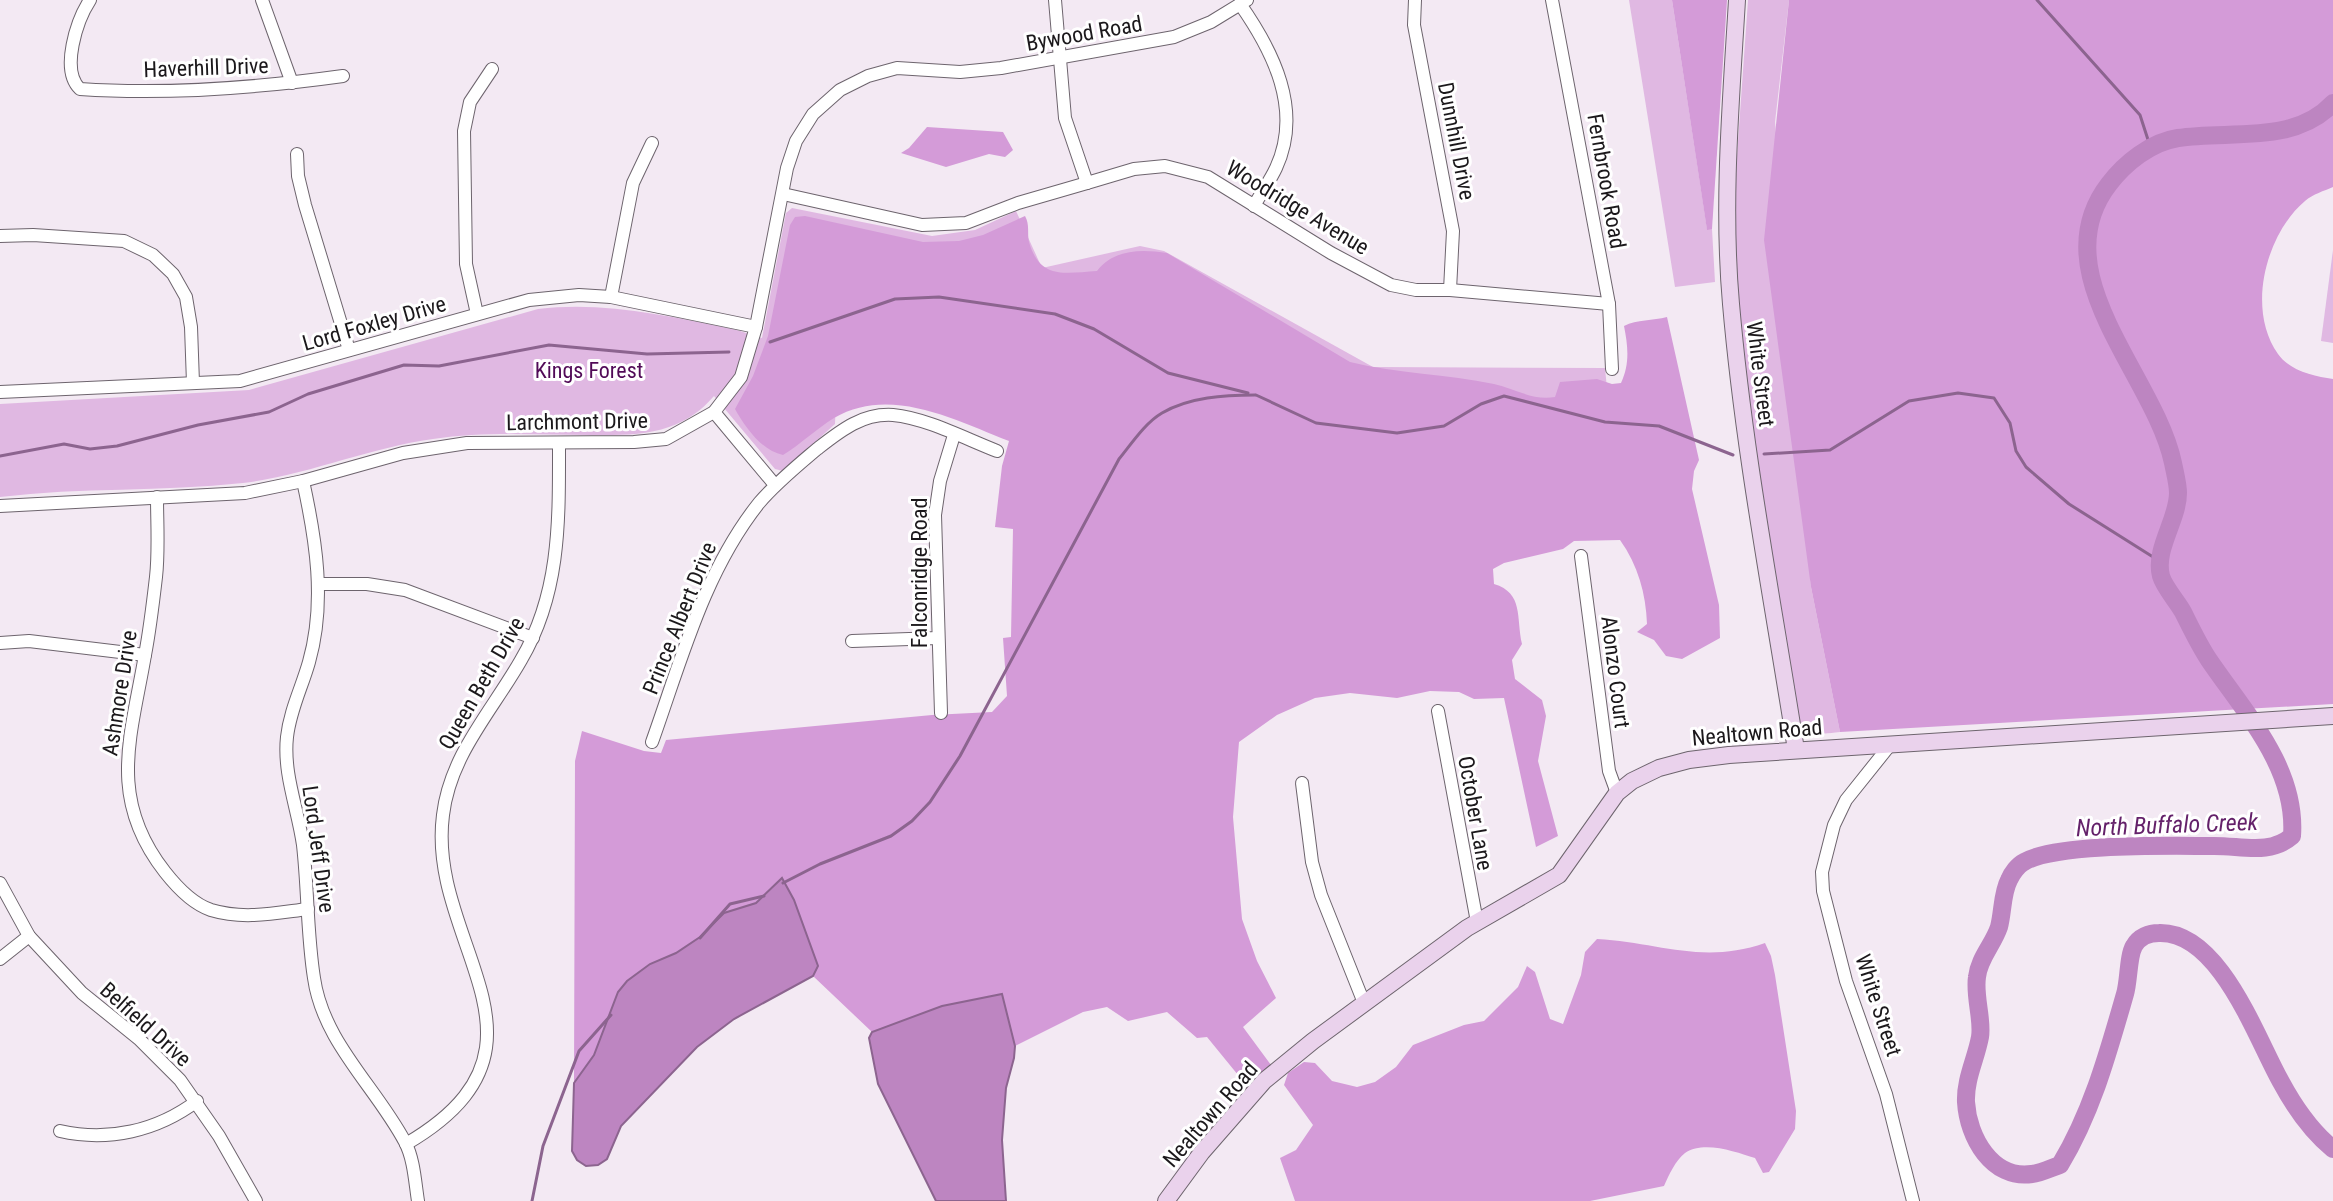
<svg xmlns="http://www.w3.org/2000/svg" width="2333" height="1201" viewBox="0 0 2333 1201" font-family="'Roboto Condensed',sans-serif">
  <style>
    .green { fill: #e0b8e2 }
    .forest { fill: #d49bd8 }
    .water { fill: #bd85c1; stroke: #8c648f; stroke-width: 2 }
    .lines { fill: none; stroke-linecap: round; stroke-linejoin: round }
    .stream { stroke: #8c648f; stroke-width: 3 }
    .river { stroke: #bd85c1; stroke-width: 18 }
    .street-casing { stroke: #6d646d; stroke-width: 14 }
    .secondary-casing { stroke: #6d646d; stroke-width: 18 }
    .street { stroke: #fff; stroke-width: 12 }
    .secondary { stroke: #ead2ec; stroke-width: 16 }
    .labels { text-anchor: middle; stroke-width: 6; stroke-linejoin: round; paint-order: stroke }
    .street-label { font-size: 22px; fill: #1b181b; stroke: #fff }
    .park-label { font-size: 22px; fill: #510a57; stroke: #fff }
    .water-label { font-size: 24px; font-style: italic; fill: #64216a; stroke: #fff }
  </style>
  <rect width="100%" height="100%" fill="#f3e9f3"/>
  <g class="green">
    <path d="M 1629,0 L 1672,0 L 1707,229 L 1712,229 L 1715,282 L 1675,287 Z"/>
    <path d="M 1748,0 L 1789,0 L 1775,122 L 1811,587 L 1840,732 C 1818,735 1817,734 1800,722 L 1747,398 L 1732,226 Z"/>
    <path d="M 792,208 L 932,236 L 975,230 L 1016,211 L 1042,268 L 1140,246 L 1164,251 L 1373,367 L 1605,368 L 1608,399 L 1316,423 L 839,318 L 835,424 L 783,471 L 775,469 L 714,396 C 702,410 687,421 669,427 C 644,436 617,435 591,435 C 539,435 485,431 433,439 C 368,448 308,475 243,483 C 162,492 81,487 0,497 L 0,404 L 249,390 L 538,309 C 603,301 668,316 732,329 C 742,331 751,335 762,338 L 786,213 Z"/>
    <path d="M 2333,250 L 2333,343 L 2321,341 Z"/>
  </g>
  <g class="forest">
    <path d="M 1672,0 L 1727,0 L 1712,229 L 1707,230 Z"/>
    <path d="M 1789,0 L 2333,0 L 2333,187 C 2324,191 2313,194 2305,201 C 2266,234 2246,309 2278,354 C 2290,371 2314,376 2333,379 L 2333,704 L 1840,732 L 1811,587 L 1764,240 Z"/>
    <path d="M 927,127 L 1003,132 L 1013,150 L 1005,157 L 989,154 L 946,167 L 901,153 L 909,148 Z"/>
    <path d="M 805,216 L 923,242 L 959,241 L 983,235 L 1025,216 C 1030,225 1027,233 1029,242 C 1040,280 1065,273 1097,271 C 1114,249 1141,249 1167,253 L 1350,362 C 1398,374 1447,374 1494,384 C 1516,389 1533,401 1555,397 L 1560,382 L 1597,379 L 1612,384 L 1621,383 C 1630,364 1628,346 1624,326 C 1637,319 1653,321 1667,317 L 1699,460 L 1694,471 L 1692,489 L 1719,605 L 1720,638 L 1682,659 L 1666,656 L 1654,640 L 1637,632 L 1647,624 C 1646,594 1638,565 1620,540 L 1574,541 L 1563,549 L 1504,563 L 1493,569 L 1494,584 C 1524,593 1516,618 1522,644 L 1512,660 L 1515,679 L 1542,700 L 1546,716 L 1538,761 L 1558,836 L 1536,847 L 1504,698 L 1474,699 L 1459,692 L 1430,691 L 1397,698 L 1350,693 L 1315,698 L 1277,715 L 1239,742 L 1233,817 L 1242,919 L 1257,961 L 1276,998 L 1243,1027 L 1271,1065 L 1247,1086 L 1207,1037 L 1197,1038 L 1167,1012 L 1128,1021 L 1107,1007 L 1083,1012 L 1015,1046 L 1001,994 L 942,1006 L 872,1032 L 813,976 L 818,966 L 794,900 L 782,878 L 756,903 L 724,913 L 700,937 L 676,953 L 650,964 L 618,992 L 594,1055 L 574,1083 L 575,761 L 582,731 L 644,751 L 661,753 L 666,740 L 932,715 L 992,712 L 1007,696 L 1003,638 L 1011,637 L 1013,529 L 995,527 L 1002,466 L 1009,441 C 955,420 890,385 834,418 C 816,429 801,444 783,455 C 762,451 745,427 735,409 L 753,376 L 768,336 L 790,225 L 795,217 Z"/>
    <path d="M 1597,939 C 1658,942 1702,965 1765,943 L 1771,956 L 1775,975 L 1796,1111 L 1795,1129 L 1769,1172 L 1763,1173 L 1755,1158 C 1736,1152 1704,1140 1685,1153 C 1675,1161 1669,1175 1664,1186 L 1590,1201 L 1295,1201 L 1280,1158 L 1296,1150 L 1313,1125 L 1284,1085 L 1288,1073 L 1304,1062 L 1315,1063 L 1332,1081 L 1357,1087 L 1375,1082 L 1396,1067 L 1413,1045 L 1464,1025 L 1484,1021 L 1518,987 L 1527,966 L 1535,972 L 1550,1019 L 1563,1024 L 1581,975 L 1585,952 Z"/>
  </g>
  <g class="water">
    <path d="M 782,878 L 794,900 L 818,966 L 813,976 L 734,1019 L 697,1047 L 621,1126 L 607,1159 L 598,1165 L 586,1166 L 577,1160 L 572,1151 L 574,1083 L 594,1055 L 618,992 L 627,981 L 650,964 L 676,953 L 700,937 L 724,913 L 756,903 Z"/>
    <path d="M 1002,994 L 1015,1046 L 1014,1058 L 1006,1088 L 1002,1140 L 1006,1201 L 936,1201 L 878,1084 L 869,1038 L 872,1032 L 942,1006 Z"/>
  </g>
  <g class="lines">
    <g class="stream">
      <path d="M 2037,0 L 2140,115 L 2151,149"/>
      <path d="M 770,342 L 895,299 L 939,297 L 1055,314 L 1094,329 L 1168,373 L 1248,393"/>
      <path d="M 1256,395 L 1316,423 L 1397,433 L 1444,426 L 1481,404 L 1504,396 L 1605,422 L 1659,426 L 1733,455"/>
      <path d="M 1764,454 L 1830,450 L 1909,401 L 1958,393 L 1994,398 L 2010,423 L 2016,451 L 2026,467 L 2069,504 L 2161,562"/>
      <path d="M 0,456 L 64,444 L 90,449 L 117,446 L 198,425 L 269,412 L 308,394 L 404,365 L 439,366 L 549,345 L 647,354 L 729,352"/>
      <path d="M 783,883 L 820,864 L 891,836 L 912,821 L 930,802 L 960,756 L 1119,459 C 1132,443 1145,423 1162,413 C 1189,397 1225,395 1255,395"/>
      <path d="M 700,938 L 730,904 L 764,896"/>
      <path d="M 532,1201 L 543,1146 L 579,1051 L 611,1015"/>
    </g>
    <path class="river" d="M 2333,103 C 2294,145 2229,130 2178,138 C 2151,142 2125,163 2109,184 C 2040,273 2155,376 2173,463 C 2175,473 2178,484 2178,493 C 2178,520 2154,549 2161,576 C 2164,587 2177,601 2183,612 C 2191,628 2199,645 2209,660 C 2245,713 2297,768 2292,836 C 2269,856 2240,845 2211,846 C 2171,846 2056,843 2024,862 C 2018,865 2012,873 2009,880 C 2002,893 2003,912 1999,927 C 1993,945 1979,958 1977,977 C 1974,996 1983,1020 1980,1037 C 1976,1059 1965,1079 1966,1102 C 1968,1137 1992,1180 2032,1174 C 2041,1173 2051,1168 2060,1165 C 2092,1112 2108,1053 2125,994 C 2129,981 2128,956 2134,946 C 2139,937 2149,933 2159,933 C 2220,931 2257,1040 2281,1082 C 2295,1108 2311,1131 2333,1149"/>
    <defs>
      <g id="street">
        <path d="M 90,0 C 77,20 60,70 80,89 C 167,95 256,88 343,76"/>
        <path d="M 262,0 L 292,83"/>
        <path d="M 1055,0 L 1065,118 L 1087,183"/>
        <path d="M 1415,0 L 1414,25 L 1453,231 L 1450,290"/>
        <path d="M 1552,0 L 1609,304 L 1612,369"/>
        <path d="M 1240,4 C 1273,51 1303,110 1276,168 C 1270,181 1261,193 1254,206"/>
        <path d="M 297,154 L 298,176 L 305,205 L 349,350"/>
        <path d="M 783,194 L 922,225 L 966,223 L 1018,203 L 1087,183 L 1134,169 L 1165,166 L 1208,177 L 1331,253 L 1391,285 L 1416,290 L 1450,290 L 1609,304"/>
        <path d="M 0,236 L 33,235 L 124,241 L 153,255 L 173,274 L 186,297 L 191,327 L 193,383"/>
        <path d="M 611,297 L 633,183 L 652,143"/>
        <path d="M 477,314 L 466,264 L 464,131 L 470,102 L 492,69"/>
        <path d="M 0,392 L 240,381 L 529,300 L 579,295 L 611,297 L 756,327"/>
        <path d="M 714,412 L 775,485"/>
        <path d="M 303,481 C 316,540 326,602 309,662 C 302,687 290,710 287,737 C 283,774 298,809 303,845 C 308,889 307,934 314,978 C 323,1042 376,1087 405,1142 C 414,1159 415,1182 418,1201"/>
        <path d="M 157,497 C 157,523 159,551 156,577 C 153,603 150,629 145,655 C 131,737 107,798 165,872 C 176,886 193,904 211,910 C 244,920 275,913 308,909"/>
        <path d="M 0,506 L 245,493 L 303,481 L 403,453 L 467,443 L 634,442 L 666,439 L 714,412 L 741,377 L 756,327 L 787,168 L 796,141 L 813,114 L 840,90 L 868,76 L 897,68 L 960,72 L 1001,68 L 1174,37 L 1211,22 L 1247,0"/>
        <path d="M 1581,556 L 1609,771 L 1617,793"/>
        <path d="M 319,584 L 367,584 L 405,590 L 533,638"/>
        <path d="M 852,641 L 938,638"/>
        <path d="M 0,643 L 29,641 L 145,655"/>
        <path d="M 1438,711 L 1477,922"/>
        <path d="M 941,713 L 935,515 L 940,481 L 954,435"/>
        <path d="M 652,742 C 681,661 704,572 759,503 C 776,483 797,466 817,449 C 840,431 862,413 893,415 C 926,418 966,439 997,451"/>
        <path d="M 1890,745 L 1846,800 L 1834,825 L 1822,872 L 1823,891 L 1846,981 L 1886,1094 L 1913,1201"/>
        <path d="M 1302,783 L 1312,862 L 1321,895 L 1364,1003"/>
        <path d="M 0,883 L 29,936 L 82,993 L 139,1039 L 180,1080 L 219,1136 L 256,1201"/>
        <path d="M 0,959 L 29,936"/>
        <path d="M 60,1131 C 108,1142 157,1131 197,1101"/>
        <path d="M 406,1144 C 574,1046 426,945 443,815 C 450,755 492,711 521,660 C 561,592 559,519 559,443"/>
      </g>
      <g id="secondary">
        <path d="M 1737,0 C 1731,101 1722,203 1731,304 C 1744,454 1773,602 1796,750"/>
        <path d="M 1166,1201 L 1202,1152 L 1264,1081 L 1313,1041 L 1467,928 L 1559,875 L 1617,793 L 1632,781 L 1659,768 L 1689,760 L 1729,755 L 2333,716"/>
      </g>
    </defs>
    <use href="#street" class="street-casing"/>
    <use href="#secondary" class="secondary-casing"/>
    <use href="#street" class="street"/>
    <use href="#secondary" class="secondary"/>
  </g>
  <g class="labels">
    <g class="street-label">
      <text transform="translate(1084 33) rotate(-10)" y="8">Bywood Road</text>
      <text transform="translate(206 67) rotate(-2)" y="8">Haverhill Drive</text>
      <text transform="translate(1457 141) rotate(79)" y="8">Dunnhill Drive</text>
      <text transform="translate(1607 181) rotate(80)" y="8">Fernbrook Road</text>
      <text transform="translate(1298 207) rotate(31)" y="8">Woodridge Avenue</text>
      <text transform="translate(374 323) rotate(-16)" y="8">Lord Foxley Drive</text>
      <text transform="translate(1761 374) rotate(83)" y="8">White Street</text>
      <text transform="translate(577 421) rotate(-1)" y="8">Larchmont Drive</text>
      <text transform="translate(919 573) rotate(-90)" y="8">Falconridge Road</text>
      <text transform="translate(679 618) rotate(-68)" y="8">Prince Albert Drive</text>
      <text transform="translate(1616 672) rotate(83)" y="8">Alonzo Court</text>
      <text transform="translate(481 683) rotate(-60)" y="8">Queen Beth Drive</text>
      <text transform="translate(119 693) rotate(-81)" y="8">Ashmore Drive</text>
      <text transform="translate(1757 732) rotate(-5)" y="8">Nealtown Road</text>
      <text transform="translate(1476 813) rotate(80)" y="8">October Lane</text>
      <text transform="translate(319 849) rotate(82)" y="8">Lord Jeff Drive</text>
      <text transform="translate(1879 1005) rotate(72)" y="8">White Street</text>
      <text transform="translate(146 1024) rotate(42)" y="8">Belfield Drive</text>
      <text transform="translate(1210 1114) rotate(-49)" y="8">Nealtown Road</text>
    </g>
    <g class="park-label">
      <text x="589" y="378">Kings Forest</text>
    </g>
    <g class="water-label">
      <text transform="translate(2167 825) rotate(-2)" y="8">North Buffalo Creek</text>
    </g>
  </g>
</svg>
